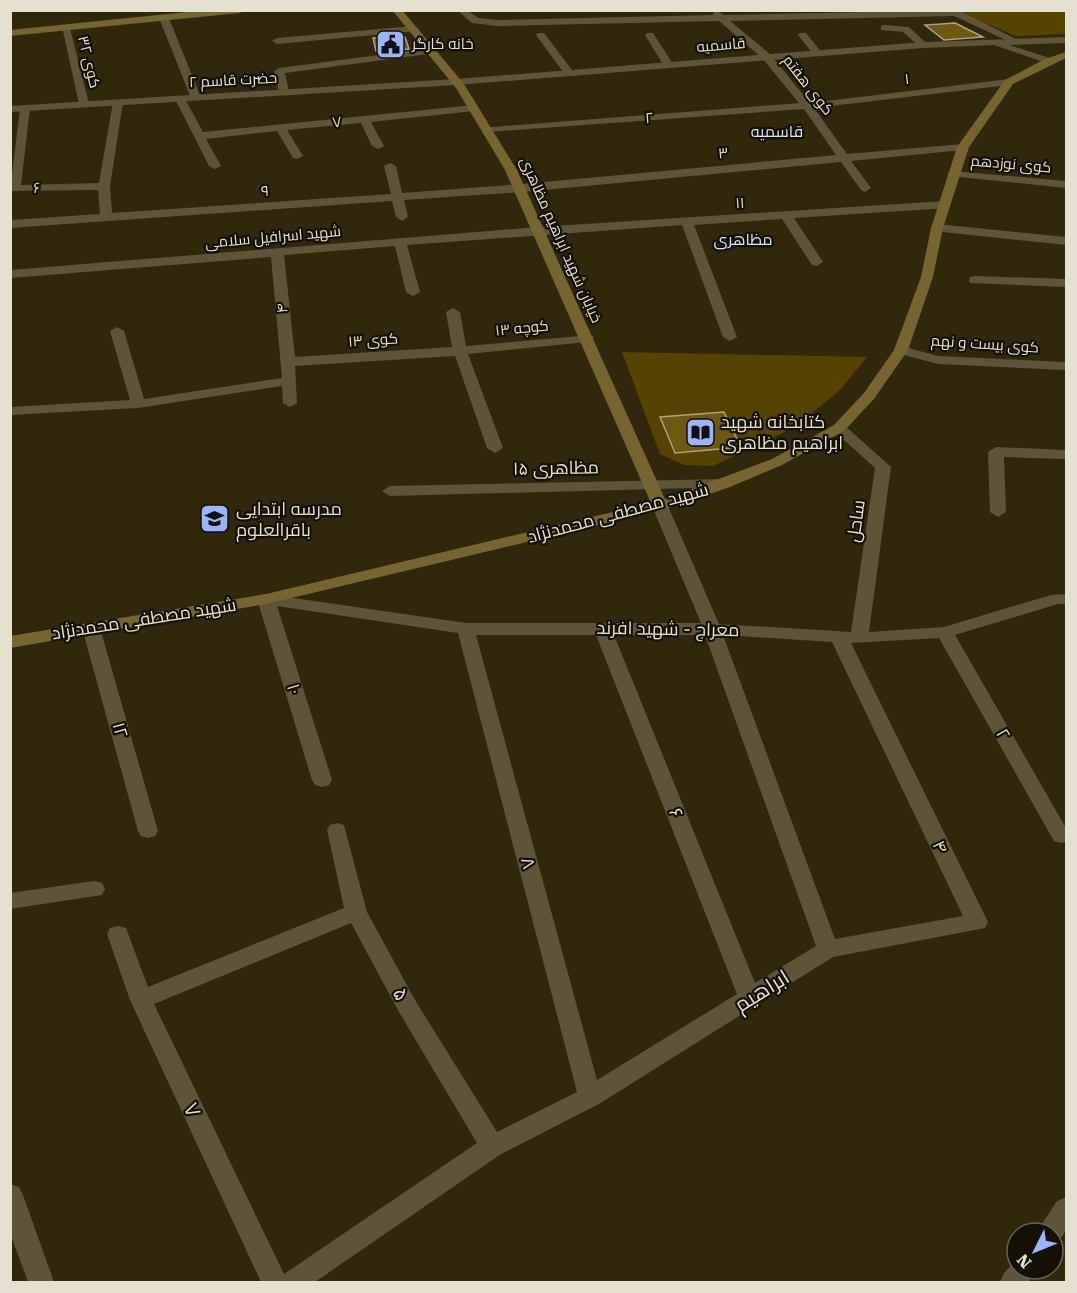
<svg xmlns="http://www.w3.org/2000/svg" width="1077" height="1293" viewBox="0 0 1077 1293" font-family="'Roboto Serif',Cairo,serif">
  <style>
    .green { fill: #574300 }
    .building { fill: #6f580f; stroke: #ada183; stroke-width: 1.5 }
    .lines { fill: none; stroke-linecap: round; stroke-linejoin: round }
    .minor { fill: #5f5438; fill-rule: evenodd }
    .tertiary { fill: #5f5438; fill-rule: evenodd }
    .secondary { fill: #766431; fill-rule: evenodd }
    .labels { text-anchor: middle; stroke-width: 4.5; stroke-linejoin: round; paint-order: stroke }
    .far-poi-label { font-size: 15px; fill: #e6e0d0; stroke: #151006; text-anchor: start }
    .far-street-label { font-size: 15px; fill: #e6e0d0; stroke: #151006 }
    .far-neighbourhood-label { font-size: 16px; fill: #d8e2ff; stroke: #151006 }
    .poi-label { font-size: 18px; fill: #e6e0d0; stroke: #151006; text-anchor: start }
    .street-label { font-size: 18px; fill: #e6e0d0; stroke: #151006 }
    .near-street-label { font-size: 21px; fill: #e6e0d0; stroke: #151006 }
  </style>
  <rect width="100%" height="100%" fill="#31270b"/>
  <g class="green">
    <path d="M 956,11 L 1066,11 L 1066,34 L 1016,36 Z"/>
    <path d="M 622,352 L 867,357 L 841,389 L 797,426 L 713,466 L 684,465 L 660,454 Z"/>
  </g>
  <g class="building">
    <path d="M 955,23 L 983,37 L 944,40 L 925,25 Z"/>
    <path d="M 405,37 L 409,49 L 376,51 L 373,38 Z"/>
    <path d="M 724,412 L 741,447 L 675,453 L 660,417 Z"/>
  </g>
  <g class="lines">
    <g class="minor">
      <path d="M 457,10 L 467,10 L 478,18 L 497,20 L 713,15 L 714,12 L 717,11 L 724,15 L 958,10 L 1018,40 L 1010,42 L 954,16 L 730,21 L 770,54 L 810,103 L 1009,79 L 1014,82 L 1009,85 L 814,108 L 847,154 L 963,144 L 969,147 L 963,150 L 851,161 L 871,188 L 865,192 L 861,190 L 841,162 L 522,192 L 404,200 L 408,217 L 402,221 L 396,217 L 392,201 L 10,228 L 10,220 L 100,214 L 98,190 L 10,191 L 20,108 L 25,105 L 30,108 L 21,185 L 99,183 L 113,102 L 122,100 L 123,102 L 110,186 L 112,213 L 391,194 L 384,166 L 390,163 L 396,166 L 402,193 L 522,184 L 836,155 L 804,109 L 487,132 L 486,130 L 491,127 L 799,103 L 762,58 L 719,21 L 497,26 L 472,23 Z"/>
      <path d="M 164,15 L 169,18 L 201,98 L 200,100 L 191,98 L 159,18 Z"/>
      <path d="M 884,25 L 909,27 L 928,45 L 920,47 L 903,32 L 881,30 L 881,26 Z"/>
      <path d="M 62,26 L 70,28 L 89,104 L 88,106 L 80,106 L 79,104 Z"/>
      <path d="M 414,26 L 419,29 L 417,31 L 277,44 L 272,41 L 277,38 Z"/>
      <path d="M 538,33 L 544,33 L 575,74 L 574,76 L 566,76 L 536,35 Z"/>
      <path d="M 647,33 L 653,33 L 673,64 L 672,66 L 664,66 L 645,35 Z"/>
      <path d="M 800,33 L 806,33 L 822,53 L 820,55 L 814,55 L 798,35 Z"/>
      <path d="M 433,48 L 438,51 L 436,53 L 285,73 L 289,92 L 284,95 L 279,92 L 274,71 L 279,68 Z"/>
      <path d="M 180,96 L 185,99 L 203,132 L 474,105 L 479,108 L 474,111 L 371,122 L 384,146 L 378,149 L 372,146 L 361,123 L 287,130 L 303,156 L 297,159 L 293,158 L 277,131 L 206,139 L 221,166 L 215,169 L 209,166 L 175,99 Z"/>
      <path d="M 953,171 L 1066,181 L 1066,188 L 949,176 L 947,174 Z"/>
      <path d="M 944,201 L 948,202 L 948,208 L 794,218 L 823,262 L 817,266 L 812,265 L 782,219 L 694,225 L 737,337 L 730,341 L 723,337 L 682,225 L 407,245 L 420,292 L 413,296 L 406,292 L 395,246 L 284,255 L 295,357 L 452,347 L 446,312 L 453,308 L 460,312 L 466,346 L 592,335 L 594,338 L 587,342 L 468,354 L 503,448 L 495,453 L 487,448 L 455,356 L 295,366 L 297,403 L 290,407 L 283,403 L 282,386 L 138,408 L 10,415 L 10,407 L 130,400 L 110,331 L 117,327 L 124,331 L 144,399 L 282,378 L 271,257 L 10,278 L 10,270 L 538,227 Z"/>
      <path d="M 937,224 L 1066,237 L 1066,245 L 933,231 L 931,228 Z"/>
      <path d="M 975,276 L 1066,279 L 1066,287 L 970,283 L 969,280 L 970,277 Z"/>
      <path d="M 901,346 L 938,356 L 1066,362 L 1066,370 L 938,364 L 896,353 L 894,350 L 896,347 Z"/>
      <path d="M 839,423 L 844,425 L 891,467 L 869,632 L 944,627 L 1051,595 L 1066,594 L 1066,604 L 1058,604 L 955,635 L 1066,828 L 1066,842 L 1061,843 L 1054,841 L 939,638 L 851,643 L 988,922 L 985,928 L 833,957 L 599,1104 L 501,1154 L 315,1282 L 261,1282 L 130,1000 L 107,934 L 110,928 L 118,926 L 126,928 L 148,987 L 344,908 L 327,830 L 330,825 L 337,823 L 344,825 L 367,912 L 415,1000 L 497,1132 L 577,1092 L 458,633 L 277,606 L 332,780 L 329,785 L 322,787 L 315,785 L 312,780 L 257,599 L 260,595 L 266,594 L 466,623 L 701,623 L 652,506 L 660,501 L 668,506 L 719,624 L 851,632 L 875,468 L 834,431 L 831,428 ZM 476,635 L 596,635 L 737,994 L 597,1080 ZM 614,635 L 705,635 L 816,946 L 755,983 ZM 723,635 L 832,642 L 963,916 L 835,939 ZM 351,923 L 399,1012 L 477,1143 L 284,1274 L 154,1004 Z"/>
      <path d="M 996,447 L 1066,450 L 1066,459 L 1004,457 L 1006,512 L 998,517 L 990,512 L 988,452 Z"/>
      <path d="M 724,479 L 730,481 L 732,484 L 730,487 L 390,496 L 382,491 L 390,486 Z"/>
      <path d="M 91,622 L 97,624 L 100,628 L 158,831 L 155,836 L 148,838 L 141,836 L 138,831 L 82,628 L 85,624 Z"/>
      <path d="M 94,881 L 102,883 L 105,889 L 102,895 L 10,909 L 10,893 Z"/>
      <path d="M 10,1184 L 19,1187 L 23,1195 L 54,1282 L 28,1282 L 10,1233 Z"/>
      <path d="M 1066,1197 C 1068,1212 1071,1237 1053,1243 L 1053,1233 L 1036,1233 L 1057,1201 Z"/>
      <path d="M 1017,1259 L 1017,1269 L 1036,1269 L 1029,1282 L 1000,1282 L 1004,1273 Z"/>
    </g>
    <path class="tertiary" d="M 1066,37 L 1066,43 L 1009,45 L 1053,59 L 1053,63 L 1049,64 L 994,45 L 923,48 L 456,85 L 10,112 L 10,106 L 456,79 L 923,42 Z"/>
    <g class="secondary">
      <path d="M 207,10 L 244,10 L 240,13 L 10,36 L 10,30 Z"/>
      <path d="M 392,10 L 402,10 L 464,84 L 517,170 L 665,499 L 772,459 L 834,425 L 864,393 L 894,350 L 921,277 L 931,228 L 957,147 L 1005,80 L 1045,59 L 1066,52 L 1066,58 L 1013,84 L 969,147 L 943,228 L 933,277 L 908,350 L 874,399 L 844,431 L 782,465 L 730,487 L 666,509 L 266,604 L 10,648 L 10,636 L 266,594 L 651,503 L 505,170 L 456,88 Z"/>
    </g>
  </g>
  <defs>
    <symbol id="civic-square" viewBox="-11 -11 22 22"><rect x="-9" y="-9" width="18" height="18" rx="4" fill="#9cb4fd" stroke="#151006"/><path d="M-.6-6.5H3V-4.5H.6V-3L4-1V1h2V6H-6V1h2V-1L-.6-3ZM-1.2 2.5V6h2.4V2.5Z" fill="#111"/></symbol>
    <symbol id="library-square" viewBox="-11 -11 22 22"><rect x="-9" y="-9" width="18" height="18" rx="4" fill="#9cb4fd" stroke="#151006"/><path d="M-6-4Q-3-5.5-.7-3.5V5Q-3 3-6 4ZM6-4Q3-5.5 .7-3.5V5Q3 3 6 4Z" fill="#111"/></symbol>
    <symbol id="school-square" viewBox="-11 -11 22 22"><rect x="-9" y="-9" width="18" height="18" rx="4" fill="#9cb4fd" stroke="#151006"/><path d="M0-5L7-2L0 1L-7-2ZM-4 1L0 2.5L4 1V4Q0 6-4 4Z" fill="#111"/></symbol>
  </defs>
  <g fill-rule="evenodd">
    <use href="#civic-square" x="374" y="28" width="33" height="33"/>
    <use href="#library-square" x="684" y="416" width="33" height="33"/>
    <use href="#school-square" x="198" y="502" width="33" height="33"/>
  </g>
  <g class="labels">
    <g class="far-poi-label">
      <text x="412" y="49">خانه کارگر</text>
    </g>
    <g class="far-street-label">
      <text transform="translate(721 45) rotate(-5)" y="5">قاسمیه</text>
      <text transform="translate(89 62) rotate(76)" y="5">کوی ۳۲</text>
      <text transform="translate(907 79) rotate(-7)" y="5">۱</text>
      <text transform="translate(233 80) rotate(-3)" y="5">۲ حضرت قاسم</text>
      <text transform="translate(808 85) rotate(52)" y="5">کوی هفتم</text>
      <text transform="translate(649 118) rotate(-4)" y="5">۲</text>
      <text transform="translate(337 122) rotate(-6)" y="5">۷</text>
      <text transform="translate(723 153) rotate(-5)" y="5">۳</text>
      <text transform="translate(1011 164) rotate(5)" y="5">کوی نوزدهم</text>
      <text transform="translate(37 188) rotate(-2)" y="5">۶</text>
      <text transform="translate(265 191) rotate(-4)" y="5">۹</text>
      <text transform="translate(740 203) rotate(-4)" y="5">۱۱</text>
      <text transform="translate(273 237) rotate(-5)" y="5">شهید اسرافیل سلامی</text>
      <text transform="translate(561 240) rotate(66)" y="5">خیابان شهید ابراهیم مظاهری</text>
      <text transform="translate(282 308) rotate(-96)" y="5">۴</text>
      <text transform="translate(522 328) rotate(-6)" y="5">کوچه ۱۳</text>
      <text transform="translate(373 340) rotate(-4)" y="5">کوی ۱۳</text>
      <text transform="translate(985 344) rotate(4)" y="5">کوی بیست و نهم</text>
    </g>
    <g class="far-neighbourhood-label">
      <text x="777" y="137">قاسمیه</text>
      <text x="743" y="245">مظاهری</text>
    </g>
    <g class="poi-label">
      <text x="721" y="428">کتابخانه شهید<tspan x="721" dy="21">ابراهیم مظاهری</tspan></text>
      <text x="236" y="515">مدرسه ابتدایی<tspan x="236" dy="21">باقرالعلوم</tspan></text>
    </g>
    <g class="street-label">
      <text transform="translate(556 468) rotate(-1)" y="6">۱۵ مظاهری</text>
      <text transform="translate(618 513) rotate(-15)" y="6">شهید مصطفی محمدنژاد</text>
      <text transform="translate(856 521) rotate(-82)" y="6">ساحل</text>
      <text transform="translate(144 619) rotate(-9)" y="6">شهید مصطفی محمدنژاد</text>
      <text transform="translate(668 629) rotate(1)" y="6">معراج - شهید افرند</text>
      <text transform="translate(294 689) rotate(73)" y="6">۱۰</text>
      <text transform="translate(120 730) rotate(74)" y="6">۱۲</text>
      <text transform="translate(1003 734) rotate(60)" y="6">۲</text>
      <text transform="translate(676 813) rotate(68)" y="6">۶</text>
      <text transform="translate(940 847) rotate(64)" y="6">۴</text>
      <text transform="translate(528 863) rotate(75)" y="6">۸</text>
    </g>
    <g class="near-street-label">
      <text transform="translate(762 991) rotate(-32)" y="7">ابراهیم</text>
      <text transform="translate(401 994) rotate(61)" y="7">۵</text>
      <text transform="translate(192 1110) rotate(65)" y="7">۷</text>
    </g>
  </g>
  <rect width="1077" height="1293" fill="none" stroke="#e6e0d0" stroke-width="24"/>
  <g transform="translate(1035 1251) rotate(227)"><circle r="28" fill="#151006" stroke="#696357" stroke-width="1.5"/>
  <path d="M0-4.5L10 22L0 15L-10 22Z" fill="#9cb4fd"/>
  <text y="-9" font-size="16" font-weight="bold" text-anchor="middle" fill="#e6e0d0">N</text>
  </g>
</svg>
